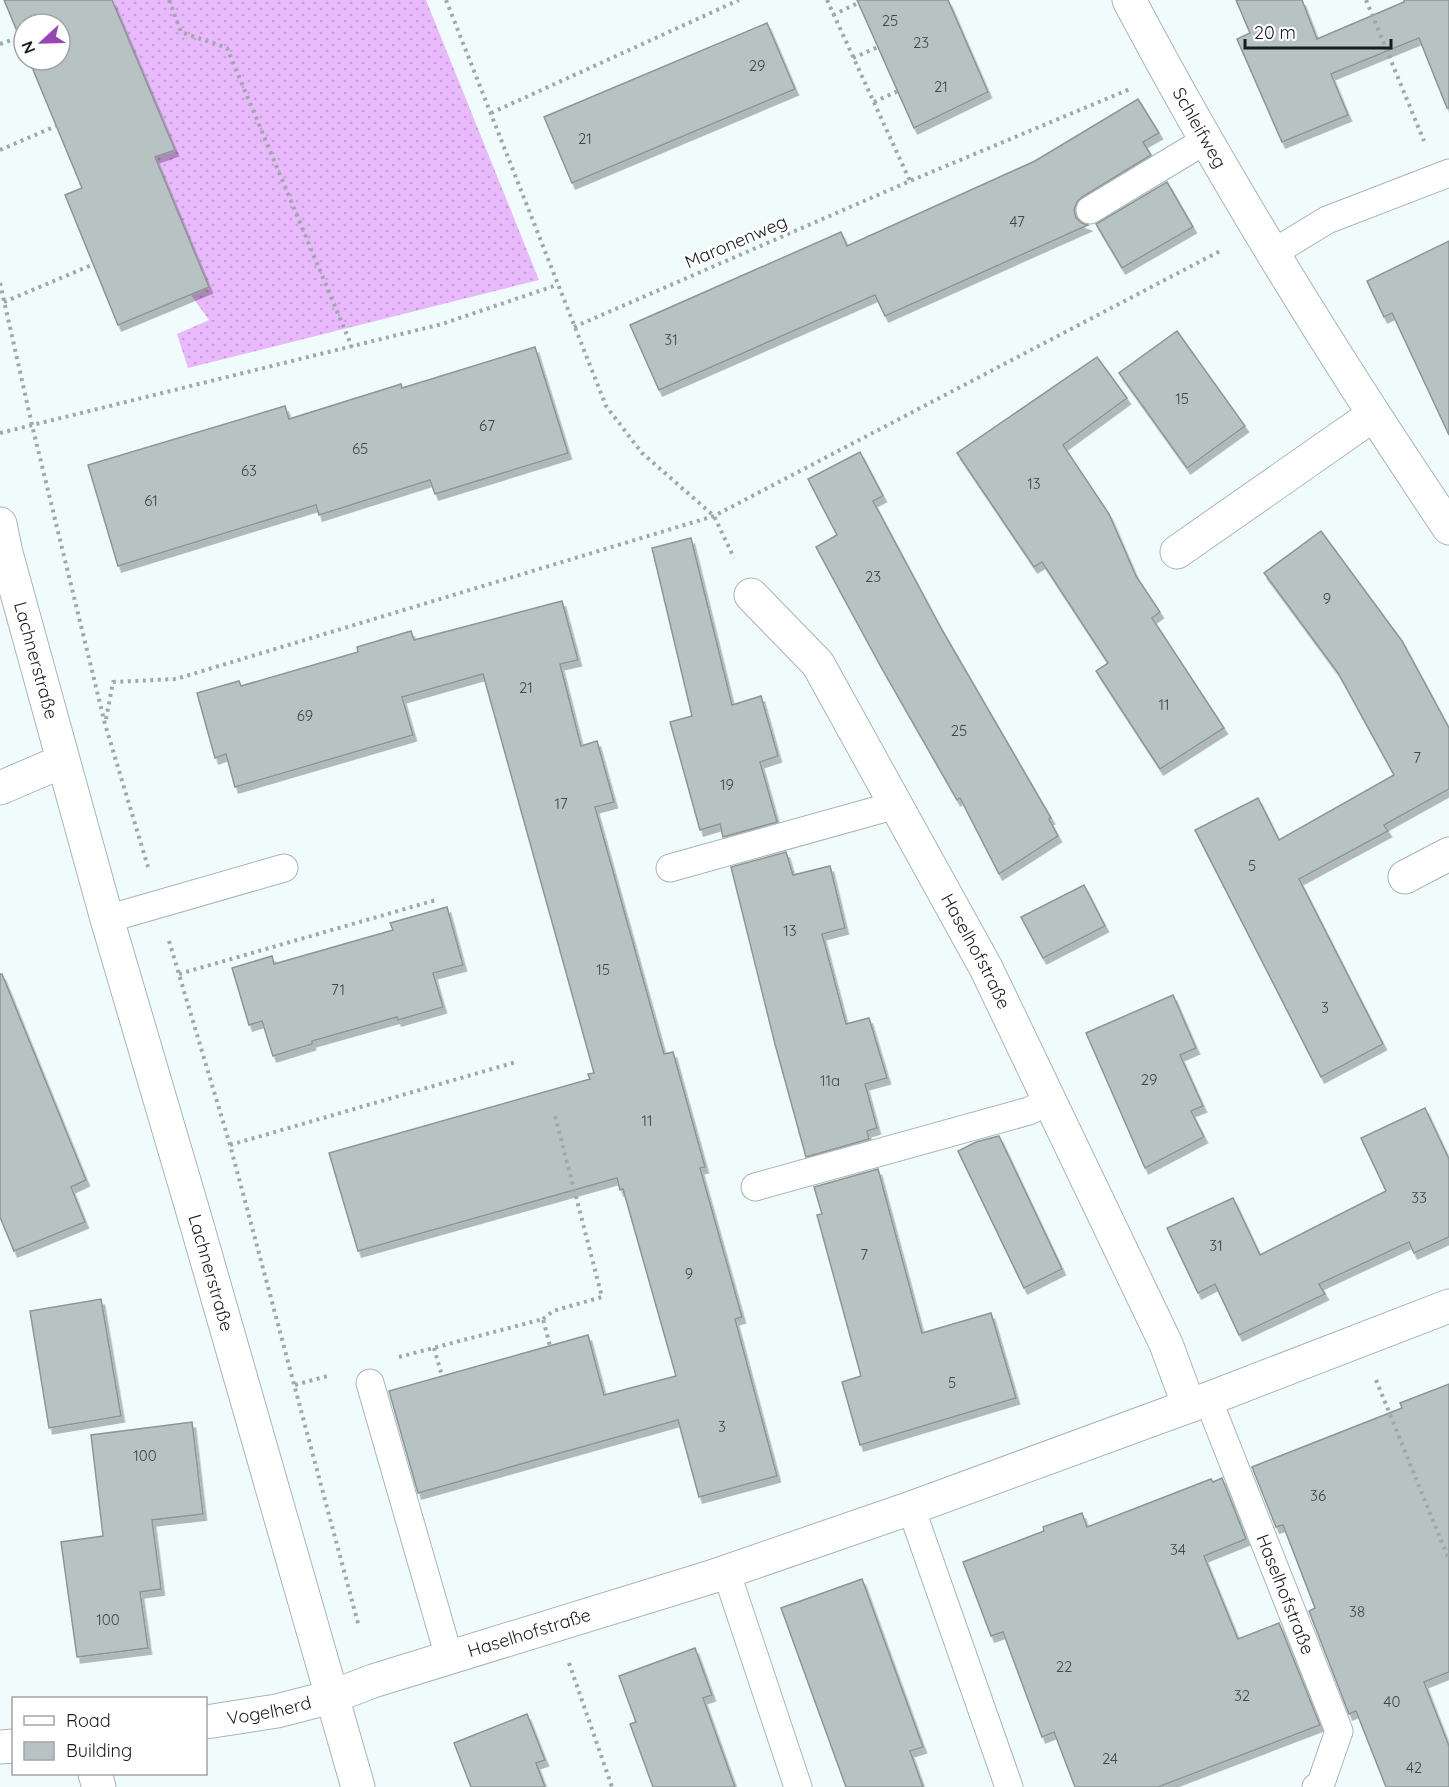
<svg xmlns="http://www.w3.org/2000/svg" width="1449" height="1787" viewBox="0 0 1449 1787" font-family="Quicksand,sans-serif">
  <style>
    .grass { fill: url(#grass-dots) }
    .building { fill: #b7c2c2; stroke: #8b9695; stroke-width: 1.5; filter: url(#shadow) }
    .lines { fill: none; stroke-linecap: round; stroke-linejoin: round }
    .lane-casing { stroke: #aab5b4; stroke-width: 29 }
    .street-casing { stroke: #aab5b4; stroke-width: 35 }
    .path { stroke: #a0a9a8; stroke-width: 4; stroke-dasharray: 3 4.5; stroke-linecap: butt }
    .lane { stroke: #fff; stroke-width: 27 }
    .street { stroke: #fff; stroke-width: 33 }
    .labels { text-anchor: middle; stroke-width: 5; stroke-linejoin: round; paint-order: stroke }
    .number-label { font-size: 15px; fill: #404646 }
    .street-label { font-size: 18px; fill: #181c1c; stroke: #fff }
  </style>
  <defs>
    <pattern id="grass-dots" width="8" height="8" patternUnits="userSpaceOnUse" patternTransform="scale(1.5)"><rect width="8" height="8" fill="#e8b9fb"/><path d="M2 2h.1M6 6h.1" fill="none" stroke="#c69ed7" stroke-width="1.8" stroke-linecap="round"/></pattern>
    <filter id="shadow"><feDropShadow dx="3.5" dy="6" stdDeviation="0" flood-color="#0004"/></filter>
  </defs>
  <rect width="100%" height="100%" fill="#f0fcfb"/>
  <path class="grass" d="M 112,0 L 426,0 L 539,280 L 188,368 L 177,334 L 209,320 L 191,295 L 209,287 L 155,157 L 174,149 Z"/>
  <g class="building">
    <path d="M 4,0 L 112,0 L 175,150 L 155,157 L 209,287 L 118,325 L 65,195 L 82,188 L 29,60 L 60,60 L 60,24 L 24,24 L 24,48 Z"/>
    <path d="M 857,0 L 948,0 L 988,92 L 914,128 Z"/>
    <path d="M 1236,0 L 1302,0 L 1317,39 L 1404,2 L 1404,0 L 1449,0 L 1449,108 L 1447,108 L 1419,38 L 1331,74 L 1348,115 L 1282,142 L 1237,39 L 1250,33 Z"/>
    <path d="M 767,23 L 795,89 L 572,183 L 544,117 Z"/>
    <path d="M 1138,99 L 1159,133 L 1143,142 L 1151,155 L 1082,197 L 1077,202 L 1074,210 L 1076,218 L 1082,223 L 1088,225 L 885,316 L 875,295 L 659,390 L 630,325 L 841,232 L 847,246 L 1035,161 Z"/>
    <path d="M 1167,182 L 1193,227 L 1122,268 L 1096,224 Z"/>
    <path d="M 1449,241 L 1449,435 L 1392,313 L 1384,317 L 1367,281 Z"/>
    <path d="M 1177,331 L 1245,426 L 1187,468 L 1119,373 Z"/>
    <path d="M 535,347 L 568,453 L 435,494 L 430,480 L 319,515 L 316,505 L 118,566 L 88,465 L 285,406 L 289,419 L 401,384 L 402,388 Z"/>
    <path d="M 1097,357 L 1127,398 L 1063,445 L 1109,514 L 1136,576 L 1160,612 L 1152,618 L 1224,728 L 1160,769 L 1096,671 L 1108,663 L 1042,562 L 1034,567 L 957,453 Z"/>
    <path d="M 860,452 L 883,496 L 873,501 L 942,630 L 1051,818 L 1049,819 L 1058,836 L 999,874 L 960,798 L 957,800 L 881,667 L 816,547 L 837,535 L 808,479 Z"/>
    <path d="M 1321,531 L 1402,641 L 1449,728 L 1449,789 L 1384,825 L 1388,831 L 1299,879 L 1383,1044 L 1321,1077 L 1195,830 L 1258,798 L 1279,840 L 1394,775 L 1338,673 L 1264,573 Z"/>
    <path d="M 691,538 L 732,705 L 761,696 L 778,756 L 760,762 L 777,822 L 723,837 L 720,824 L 700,830 L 670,722 L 692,716 L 652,548 Z"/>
    <path d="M 562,601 L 578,660 L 560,664 L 581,746 L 597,741 L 614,802 L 595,807 L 664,1054 L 673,1052 L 705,1167 L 700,1168 L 742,1317 L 735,1319 L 777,1476 L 699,1497 L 678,1420 L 418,1493 L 389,1391 L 588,1335 L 604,1395 L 676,1376 L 623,1189 L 620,1190 L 617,1178 L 358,1251 L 329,1153 L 590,1079 L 588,1074 L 594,1073 L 483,674 L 402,697 L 413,735 L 235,787 L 226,754 L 215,758 L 197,693 L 239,681 L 241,686 L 358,652 L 357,647 L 411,631 L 414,640 Z"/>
    <path d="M 786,852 L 793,875 L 830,866 L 845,928 L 822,934 L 846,1024 L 869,1018 L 887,1078 L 865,1084 L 877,1128 L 867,1131 L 869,1139 L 806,1157 L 775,1044 L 731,867 Z"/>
    <path d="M 1084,885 L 1105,926 L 1043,958 L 1021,917 Z"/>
    <path d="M 447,907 L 463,965 L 433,973 L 443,1007 L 398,1020 L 397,1017 L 312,1041 L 312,1044 L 273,1056 L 262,1021 L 249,1025 L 232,968 L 272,956 L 274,964 L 393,930 L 390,923 Z"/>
    <path d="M 0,974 L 2,974 L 86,1180 L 71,1187 L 85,1222 L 14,1251 L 0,1217 Z"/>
    <path d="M 1173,995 L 1196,1048 L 1180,1055 L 1203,1106 L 1191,1111 L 1204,1137 L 1145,1168 L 1086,1033 Z"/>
    <path d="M 1425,1108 L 1449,1159 L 1449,1237 L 1414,1253 L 1409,1242 L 1319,1284 L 1325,1294 L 1239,1335 L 1215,1284 L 1198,1293 L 1167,1228 L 1233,1198 L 1260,1255 L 1386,1191 L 1361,1138 Z"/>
    <path d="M 999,1136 L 1062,1269 L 1024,1288 L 958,1151 L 976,1142 Z"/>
    <path d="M 878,1169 L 922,1333 L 991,1313 L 1016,1398 L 860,1445 L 842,1382 L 861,1376 L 817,1215 L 822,1214 L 814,1187 Z"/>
    <path d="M 101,1299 L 121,1416 L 49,1428 L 30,1311 Z"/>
    <path d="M 1449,1384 L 1449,1672 L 1424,1682 L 1449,1746 L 1449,1787 L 1386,1787 L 1356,1711 L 1349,1714 L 1309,1611 L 1315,1608 L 1283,1525 L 1276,1527 L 1252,1467 L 1402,1408 L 1400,1403 Z"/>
    <path d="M 192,1422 L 203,1514 L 152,1520 L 161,1589 L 140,1592 L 148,1648 L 77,1657 L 61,1542 L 103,1536 L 91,1435 Z"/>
    <path d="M 1222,1478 L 1246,1539 L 1204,1556 L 1238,1639 L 1279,1623 L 1320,1725 L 1158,1787 L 1075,1787 L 1054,1732 L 1042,1737 L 1003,1632 L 991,1636 L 963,1562 L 1044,1531 L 1043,1527 L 1082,1513 L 1087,1527 L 1211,1479 L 1213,1482 Z"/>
    <path d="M 862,1579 L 923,1747 L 910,1751 L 923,1787 L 846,1787 L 781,1608 Z"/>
    <path d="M 695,1648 L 712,1695 L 703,1698 L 735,1787 L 653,1787 L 630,1724 L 636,1722 L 619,1676 Z"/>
    <path d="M 527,1714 L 545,1760 L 536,1763 L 545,1787 L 471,1787 L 454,1743 Z"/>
  </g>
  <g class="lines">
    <defs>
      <g id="lane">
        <path d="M 1090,210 L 1206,140"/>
        <path d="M 1273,253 L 1327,220 L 1449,173"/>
        <path d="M 670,868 L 896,805"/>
        <path d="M 107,919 L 284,868"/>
        <path d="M 755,1187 L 1029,1111 L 1050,1100"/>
        <path d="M 370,1383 L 449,1657"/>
        <path id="s1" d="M 1208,1399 L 1339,1731 L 1320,1786 L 1316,1787"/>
        <path d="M 911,1508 L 1009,1787"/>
        <path d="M 726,1571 L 798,1787"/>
      </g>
      <g id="street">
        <path id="s2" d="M 1129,0 C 1225,182 1334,357 1449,528"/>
        <path id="s3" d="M 0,524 L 6,553 L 107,919 L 194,1215 L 358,1787"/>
        <path d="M 1177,552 L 1373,415"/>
        <path id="s4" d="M 751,595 L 818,664 L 986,968 L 1166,1344 L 1189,1406"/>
        <path d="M 0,788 L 63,761"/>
        <path d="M 1405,877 L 1449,854"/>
        <path id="s5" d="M 206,1722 L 277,1711 L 331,1697 L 373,1681 L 711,1577 L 911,1508 L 1208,1399 L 1449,1306"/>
        <path d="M 0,1747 L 14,1746"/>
        <path d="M 95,1774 L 99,1787"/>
      </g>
    </defs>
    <use href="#lane" class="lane-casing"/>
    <use href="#street" class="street-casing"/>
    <g class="path">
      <path d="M 169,0 L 181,32 L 227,48 L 352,347"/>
      <path d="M 446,0 L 606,406 L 642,453 L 714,516 L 734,558"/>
      <path d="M 827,0 L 910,181"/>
      <path d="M 1366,0 L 1424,141"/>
      <path d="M 833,15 L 858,3"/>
      <path d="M 0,44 L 20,37"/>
      <path d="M 853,58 L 878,47"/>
      <path d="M 874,102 L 898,91"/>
      <path d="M 491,113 L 739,0"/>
      <path d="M 0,150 L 56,126"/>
      <path d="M 0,283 L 32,425 L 105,724 L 148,867"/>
      <path d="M 4,302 L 94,264"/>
      <path d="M 574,327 L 910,181 L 1130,89"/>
      <path d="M 0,433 L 442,324 L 557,285"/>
      <path d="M 106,719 L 113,682 L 176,679 L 714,516 L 1222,250"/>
      <path d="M 169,941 L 230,1145 L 359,1627"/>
      <path d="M 179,974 L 436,900"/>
      <path d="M 230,1145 L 516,1062"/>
      <path d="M 543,1319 L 553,1311 L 602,1297 L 554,1112"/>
      <path d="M 434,1348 L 442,1376"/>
      <path d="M 399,1357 L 543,1319 L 550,1346"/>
      <path d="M 1376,1380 L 1449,1560"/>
      <path d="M 295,1385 L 331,1375"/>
      <path d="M 569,1663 L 612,1787"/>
    </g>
    <use href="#lane" class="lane"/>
    <use href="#street" class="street"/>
  </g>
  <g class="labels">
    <g class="number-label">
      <text x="890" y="26">25</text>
      <text x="921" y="48">23</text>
      <text x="757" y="71">29</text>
      <text x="941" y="92">21</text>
      <text x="585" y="144">21</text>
      <text x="1017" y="227">47</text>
      <text x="671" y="345">31</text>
      <text x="1182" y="404">15</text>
      <text x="487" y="431">67</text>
      <text x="360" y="454">65</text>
      <text x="249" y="476">63</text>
      <text x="1034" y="489">13</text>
      <text x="151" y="506">61</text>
      <text x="873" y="582">23</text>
      <text x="1327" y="604">9</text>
      <text x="526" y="693">21</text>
      <text x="1164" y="710">11</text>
      <text x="305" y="721">69</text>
      <text x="959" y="736">25</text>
      <text x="1417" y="763">7</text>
      <text x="727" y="790">19</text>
      <text x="561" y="809">17</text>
      <text x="1252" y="871">5</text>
      <text x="790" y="936">13</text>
      <text x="603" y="975">15</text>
      <text x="338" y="995">71</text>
      <text x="1325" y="1013">3</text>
      <text x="1149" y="1085">29</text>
      <text x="830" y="1086">11a</text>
      <text x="647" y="1126">11</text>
      <text x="1419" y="1203">33</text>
      <text x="1216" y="1251">31</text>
      <text x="864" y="1260">7</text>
      <text x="689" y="1279">9</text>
      <text x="952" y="1388">5</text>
      <text x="722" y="1432">3</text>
      <text x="145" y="1461">100</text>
      <text x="1318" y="1501">36</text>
      <text x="1178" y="1555">34</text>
      <text x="1357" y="1617">38</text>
      <text x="108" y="1625">100</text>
      <text x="1064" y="1672">22</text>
      <text x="1242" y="1701">32</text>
      <text x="1392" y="1707">40</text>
      <text x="1110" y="1764">24</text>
      <text x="1414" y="1773">42</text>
    </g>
    <g class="street-label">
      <text dy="6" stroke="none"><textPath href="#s2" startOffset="146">Schleifweg</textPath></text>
      <text transform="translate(736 242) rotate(-23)" y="6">Maronenweg</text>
      <text dy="6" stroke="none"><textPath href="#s3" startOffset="141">Lachnerstraße</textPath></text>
      <text dy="6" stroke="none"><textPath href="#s4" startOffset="424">Haselhofstraße</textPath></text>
      <text dy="6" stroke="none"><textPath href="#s3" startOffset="778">Lachnerstraße</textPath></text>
      <text dy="6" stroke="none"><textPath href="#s1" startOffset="210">Haselhofstraße</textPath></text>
      <text dy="6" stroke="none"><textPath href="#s5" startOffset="336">Haselhofstraße</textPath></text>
      <text dy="6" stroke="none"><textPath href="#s5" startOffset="64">Vogelherd</textPath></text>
    </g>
  </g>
  <rect x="12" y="1697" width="195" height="78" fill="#ffffff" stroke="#a3a4a4" stroke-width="1.5"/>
  <rect x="24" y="1716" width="30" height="9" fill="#ffffff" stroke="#a3a4a4" stroke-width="1.5"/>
  <text x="66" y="1727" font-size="18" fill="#181c1c">Road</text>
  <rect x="24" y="1742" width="30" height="18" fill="#b7c2c2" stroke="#a3a4a4" stroke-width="1.5"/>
  <text x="66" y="1757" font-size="18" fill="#181c1c">Building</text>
  <g transform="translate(42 42) rotate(248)"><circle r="28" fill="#ffffff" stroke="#a3a4a4" stroke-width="1.5"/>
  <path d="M0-4.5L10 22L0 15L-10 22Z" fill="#9946b5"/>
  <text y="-9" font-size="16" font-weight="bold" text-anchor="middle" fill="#181c1c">N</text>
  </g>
  <path d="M1245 39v9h146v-9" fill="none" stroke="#181c1c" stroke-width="3"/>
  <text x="1254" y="39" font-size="18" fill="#181c1c" stroke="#ffffff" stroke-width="4.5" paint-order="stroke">20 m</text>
</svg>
